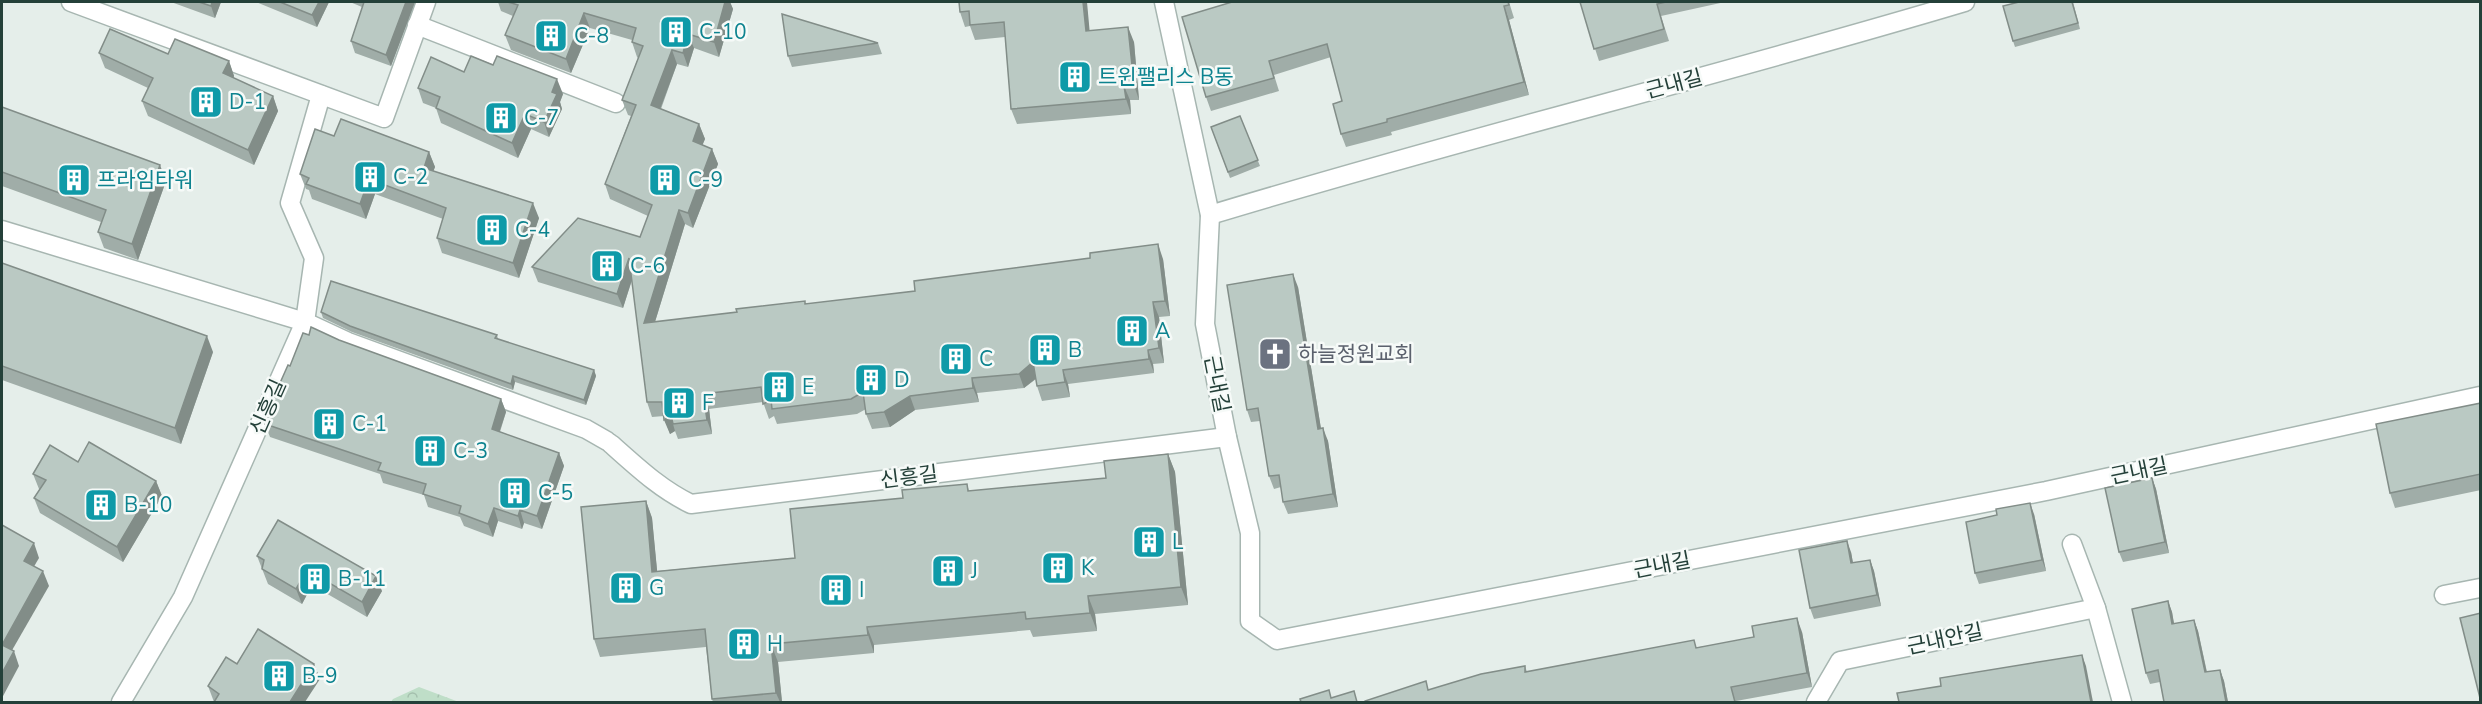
<svg xmlns="http://www.w3.org/2000/svg" width="2482" height="704" viewBox="0 0 2482 704" font-family="'Nunito Sans','Noto Sans KR',sans-serif">
  <style>
    .forest { fill: url(#forest-crowns) }
    .lines { fill: none; stroke-linecap: round; stroke-linejoin: round }
    .minor-casing { stroke: #a7b6b1; stroke-width: 21 }
    .minor { stroke: #fff; stroke-width: 18 }
    .wall { fill: #a0ada8 }
    .shaded-wall { fill: #828d88 }
    .building { fill: #bac9c3; stroke: #828d88; stroke-width: 1.5 }
    .labels { text-anchor: middle; stroke-width: 5; stroke-linejoin: round; paint-order: stroke }
    .culture-label { font-size: 21px; fill: #0d838f; stroke: #f6faf8; text-anchor: start }
    .street-label { font-size: 21px; fill: #244039; stroke: #f6faf8 }
    .worship-label { font-size: 21px; fill: #5b616d; stroke: #f6faf8; text-anchor: start }
  </style>
  <defs>
    <pattern id="forest-crowns" width="20" height="18" patternUnits="userSpaceOnUse" patternTransform="scale(1.5)"><rect width="20" height="18" fill="#bfdec8"/><path d="M2 6a3 3 0 1 1 6 0M12 15a3 3 0 1 1 6 0" fill="none" stroke="#a4c0ad"/></pattern>
  </defs>
  <rect width="100%" height="100%" fill="#e5eeea"/>
  <path class="forest" d="M 419,687 L 459,702 L 391,702 L 393,699 Z"/>
  <g class="lines">
    <defs>
      <g id="minor">
        <path d="M 71,2 L 384,118 L 426,2"/>
        <path d="M 1164,2 L 1210,215 L 1205,324 L 1227,437 L 1250,533 L 1250,621 L 1277,640 L 2046,491 L 2480,396"/>
        <path d="M 417,25 L 616,103"/>
        <path d="M 1210,215 C 1460,139 1714,77 1965,2"/>
        <path d="M 2,230 L 305,322 L 348,342 L 586,429 L 607,441"/>
        <path d="M 611,444 C 637,467 660,489 691,504 L 1227,437"/>
        <path d="M 2072,544 L 2096,608 L 2122,702"/>
        <path d="M 2444,595 L 2480,588"/>
        <path d="M 121,702 L 183,597 L 305,322 L 314,258 L 290,203 L 321,95"/>
        <path d="M 1816,702 L 1840,661 L 2096,608"/>
      </g>
    </defs>
    <use href="#minor" class="minor-casing"/>
    <use href="#minor" class="minor"/>
  </g>
  <g class="wall">
    <path d="M 171,2 L 221,2 L 215,18 Z"/>
    <path d="M 256,2 L 329,2 L 317,27 Z"/>
    <path d="M 350,2 L 415,2 L 391,66 L 355,53 L 351,41 L 362,7 Z"/>
    <path d="M 498,2 L 730,2 L 733,9 L 719,57 L 694,48 L 688,67 L 677,64 L 661,109 L 699,124 L 705,139 L 702,145 L 712,149 L 718,164 L 693,228 L 685,224 L 655,322 L 915,291 L 1163,259 L 1170,316 L 1159,317 L 1164,363 L 1153,364 L 1154,373 L 1068,384 L 1070,397 L 1042,401 L 1037,386 L 1036,379 L 1024,388 L 977,393 L 979,402 L 915,410 L 890,427 L 872,429 L 866,414 L 866,409 L 857,414 L 777,424 L 774,416 L 769,419 L 763,402 L 709,409 L 712,434 L 678,439 L 675,431 L 670,434 L 664,416 L 652,417 L 647,402 L 632,280 L 623,308 L 538,282 L 532,267 L 640,237 L 648,216 L 610,199 L 605,184 L 631,116 L 628,115 L 622,100 L 638,58 L 637,57 L 632,42 L 632,40 L 590,28 L 571,73 L 511,50 L 505,35 L 513,16 L 501,11 Z"/>
    <path d="M 959,2 L 1090,31 L 1134,42 L 1139,100 L 1130,100 L 1131,114 L 1017,124 L 1011,109 L 1005,37 L 975,40 L 970,26 L 965,27 L 960,12 Z"/>
    <path d="M 1232,2 L 1510,2 L 1509,2 L 1514,18 L 1509,20 L 1529,95 L 1391,132 L 1392,135 L 1346,147 L 1341,134 L 1342,101 L 1331,57 L 1274,75 L 1279,91 L 1211,111 L 1206,97 Z"/>
    <path d="M 1580,2 L 1725,2 L 1661,16 L 1669,41 L 1599,61 Z"/>
    <path d="M 2019,2 L 2073,2 L 2080,29 L 2015,47 L 2013,41 Z"/>
    <path d="M 878,43 L 882,54 L 792,67 L 788,56 Z"/>
    <path d="M 99,53 L 168,54 L 229,61 L 234,76 L 233,78 L 273,96 L 278,111 L 254,165 L 148,116 L 142,101 L 148,88 L 105,68 Z"/>
    <path d="M 493,65 L 563,94 L 560,102 L 562,109 L 549,137 L 531,129 L 518,158 L 441,123 L 436,108 L 423,103 L 418,88 L 464,72 Z"/>
    <path d="M 2,107 L 166,181 L 138,260 L 104,248 L 98,232 L 101,222 L 2,186 Z"/>
    <path d="M 1240,116 L 1260,166 L 1230,178 L 1211,127 Z"/>
    <path d="M 334,136 L 429,152 L 435,167 L 433,171 L 539,218 L 519,278 L 442,253 L 437,238 L 443,219 L 375,194 L 366,219 L 312,199 L 309,190 L 306,189 L 300,174 Z"/>
    <path d="M 2,263 L 213,352 L 181,444 L 2,380 Z"/>
    <path d="M 1298,287 L 1321,429 L 1328,441 L 1338,507 L 1288,514 L 1283,502 L 1281,487 L 1274,489 L 1269,476 L 1260,421 L 1251,422 L 1247,410 Z"/>
    <path d="M 321,312 L 497,335 L 498,339 L 594,370 L 596,376 L 586,405 L 515,382 L 513,390 L 352,332 L 323,318 Z"/>
    <path d="M 309,335 L 339,340 L 501,399 L 506,412 L 500,432 L 559,453 L 564,466 L 542,529 L 524,523 L 522,529 L 498,521 L 493,537 L 464,526 L 460,517 L 428,507 L 424,495 L 383,483 L 380,474 L 270,437 L 265,424 L 290,366 Z"/>
    <path d="M 2481,403 L 2481,490 L 2395,508 L 2390,493 Z"/>
    <path d="M 1168,454 L 1175,472 L 1188,605 L 1095,614 L 1097,631 L 1033,637 L 1030,630 L 874,645 L 874,653 L 778,662 L 782,702 L 713,702 L 712,699 L 706,647 L 600,657 L 594,639 L 646,501 L 652,518 L 657,571 L 795,558 L 903,498 L 967,484 L 969,491 L 1106,478 Z"/>
    <path d="M 78,462 L 156,481 L 162,496 L 123,562 L 40,513 L 34,498 L 40,489 L 39,489 L 33,474 Z"/>
    <path d="M 2152,478 L 2156,489 L 2169,553 L 2123,562 L 2119,552 Z"/>
    <path d="M 2034,514 L 2046,571 L 1979,584 L 1975,573 Z"/>
    <path d="M 1851,552 L 1853,563 L 1870,560 L 1874,571 L 1881,606 L 1814,619 L 1810,608 Z"/>
    <path d="M 257,556 L 382,591 L 367,617 L 312,585 L 302,604 L 268,584 Z"/>
    <path d="M 2168,601 L 2172,612 L 2174,624 L 2194,620 L 2198,631 L 2207,672 L 2220,670 L 2224,681 L 2228,702 L 2164,702 L 2160,682 L 2150,684 L 2146,673 Z"/>
    <path d="M 1802,632 L 1812,687 L 1736,701 L 1429,690 L 1525,666 L 1527,672 Z"/>
    <path d="M 237,664 L 314,664 L 320,679 L 214,702 L 208,686 Z"/>
  </g>
  <g class="shaded-wall">
    <path d="M 212,2 L 221,2 L 215,18 L 211,6 Z"/>
    <path d="M 319,2 L 329,2 L 317,27 L 312,15 Z"/>
    <path d="M 406,2 L 415,2 L 391,66 L 386,55 Z"/>
    <path d="M 725,2 L 730,2 L 733,9 L 719,57 L 714,42 Z"/>
    <path d="M 1083,2 L 1087,2 L 1091,46 L 1086,31 Z"/>
    <path d="M 1504,6 L 1509,20 L 1529,95 L 1524,82 Z"/>
    <path d="M 584,13 L 590,28 L 571,73 L 566,59 Z"/>
    <path d="M 1128,27 L 1134,42 L 1139,100 L 1134,85 Z"/>
    <path d="M 688,34 L 694,48 L 688,67 L 683,53 Z"/>
    <path d="M 672,50 L 677,64 L 656,120 L 651,105 Z"/>
    <path d="M 229,61 L 234,76 L 229,88 L 223,73 Z"/>
    <path d="M 557,79 L 563,94 L 560,102 L 562,109 L 549,137 L 544,122 L 552,92 Z"/>
    <path d="M 1124,86 L 1130,100 L 1131,114 L 1126,99 Z"/>
    <path d="M 273,96 L 278,111 L 254,165 L 248,150 Z"/>
    <path d="M 525,114 L 531,129 L 518,158 L 512,143 Z"/>
    <path d="M 699,124 L 705,139 L 698,156 L 693,141 Z"/>
    <path d="M 712,149 L 718,164 L 693,228 L 688,213 Z"/>
    <path d="M 429,152 L 435,167 L 429,183 L 424,168 Z"/>
    <path d="M 160,165 L 166,181 L 138,260 L 132,244 Z"/>
    <path d="M 369,179 L 375,194 L 366,219 L 360,204 Z"/>
    <path d="M 533,203 L 539,218 L 519,278 L 513,263 Z"/>
    <path d="M 679,210 L 685,224 L 650,338 L 644,323 Z"/>
    <path d="M 1158,244 L 1163,259 L 1170,316 L 1165,301 Z"/>
    <path d="M 629,258 L 634,273 L 623,308 L 617,294 Z"/>
    <path d="M 1293,274 L 1298,287 L 1323,441 L 1318,429 Z"/>
    <path d="M 1153,302 L 1159,317 L 1164,363 L 1159,348 Z"/>
    <path d="M 207,336 L 213,352 L 181,444 L 175,428 Z"/>
    <path d="M 1148,350 L 1153,364 L 1154,373 L 1149,359 Z"/>
    <path d="M 1033,362 L 1039,376 L 1024,388 L 1019,374 Z"/>
    <path d="M 594,370 L 596,376 L 586,405 L 584,400 Z"/>
    <path d="M 1063,370 L 1068,384 L 1070,397 L 1065,382 Z"/>
    <path d="M 513,376 L 515,382 L 513,390 L 511,384 Z"/>
    <path d="M 972,378 L 977,393 L 979,402 L 973,388 Z"/>
    <path d="M 703,394 L 709,409 L 712,434 L 707,420 Z"/>
    <path d="M 910,396 L 915,410 L 890,427 L 884,412 Z"/>
    <path d="M 501,399 L 506,412 L 496,442 L 492,429 Z"/>
    <path d="M 671,415 L 673,424 L 675,431 L 670,434 L 664,420 Z"/>
    <path d="M 1323,428 L 1328,441 L 1338,507 L 1333,494 Z"/>
    <path d="M 559,453 L 564,466 L 542,529 L 537,516 Z"/>
    <path d="M 1168,454 L 1175,472 L 1188,605 L 1181,587 Z"/>
    <path d="M 2152,478 L 2156,489 L 2169,553 L 2165,542 Z"/>
    <path d="M 156,481 L 162,496 L 123,562 L 117,547 Z"/>
    <path d="M 646,501 L 652,518 L 659,590 L 652,572 Z"/>
    <path d="M 2030,503 L 2034,514 L 2046,571 L 2042,560 Z"/>
    <path d="M 494,508 L 498,521 L 493,537 L 488,524 Z"/>
    <path d="M 520,510 L 524,523 L 522,529 L 518,516 Z"/>
    <path d="M 1847,541 L 1851,552 L 1855,574 L 1851,563 Z"/>
    <path d="M 34,543 L 39,558 L 29,575 L 24,561 Z"/>
    <path d="M 1870,560 L 1874,571 L 1881,606 L 1877,595 Z"/>
    <path d="M 307,570 L 312,585 L 302,604 L 296,589 Z"/>
    <path d="M 43,571 L 49,586 L 7,659 L 2,645 Z"/>
    <path d="M 376,576 L 382,591 L 367,617 L 362,602 Z"/>
    <path d="M 1088,596 L 1095,614 L 1097,631 L 1090,613 Z"/>
    <path d="M 2168,601 L 2172,612 L 2176,635 L 2172,624 Z"/>
    <path d="M 1797,618 L 1802,632 L 1812,687 L 1807,673 Z"/>
    <path d="M 2194,620 L 2198,631 L 2209,683 L 2205,672 Z"/>
    <path d="M 867,627 L 874,645 L 874,653 L 868,635 Z"/>
    <path d="M 771,644 L 778,662 L 782,702 L 780,702 L 776,693 Z"/>
    <path d="M 14,651 L 19,666 L 2,698 L 2,673 Z"/>
    <path d="M 2082,655 L 2086,666 L 2093,702 L 2091,702 Z"/>
    <path d="M 314,664 L 320,679 L 305,702 L 290,702 Z"/>
    <path d="M 2220,670 L 2224,681 L 2228,702 L 2226,702 Z"/>
  </g>
  <g class="building">
    <path d="M 199,2 L 212,2 L 211,6 Z"/>
    <path d="M 280,2 L 319,2 L 312,15 Z"/>
    <path d="M 364,2 L 406,2 L 386,55 L 351,41 Z"/>
    <path d="M 508,2 L 725,2 L 714,42 L 688,34 L 683,53 L 672,50 L 651,105 L 699,124 L 693,141 L 712,149 L 688,213 L 679,210 L 644,323 L 737,312 L 736,309 L 805,301 L 805,304 L 915,291 L 914,281 L 1090,258 L 1090,253 L 1158,244 L 1165,301 L 1153,302 L 1159,348 L 1148,350 L 1149,359 L 1063,370 L 1065,382 L 1037,386 L 1033,362 L 1019,374 L 972,378 L 973,388 L 910,396 L 884,412 L 866,414 L 863,392 L 851,399 L 772,409 L 771,400 L 763,404 L 761,387 L 703,394 L 707,420 L 673,424 L 671,415 L 664,420 L 662,402 L 647,402 L 629,258 L 617,294 L 532,267 L 578,218 L 640,237 L 652,205 L 605,184 L 636,105 L 622,100 L 643,46 L 632,42 L 636,28 L 584,13 L 566,59 L 505,35 L 518,5 Z"/>
    <path d="M 959,2 L 1083,2 L 1086,31 L 1128,27 L 1134,85 L 1124,86 L 1126,99 L 1011,109 L 1004,22 L 970,25 L 969,11 L 960,12 Z"/>
    <path d="M 1232,2 L 1508,2 L 1509,5 L 1504,6 L 1524,82 L 1387,119 L 1387,122 L 1341,134 L 1333,104 L 1342,101 L 1327,44 L 1269,61 L 1274,78 L 1206,97 L 1182,17 Z"/>
    <path d="M 1580,2 L 1666,2 L 1657,4 L 1664,29 L 1594,49 Z"/>
    <path d="M 2019,2 L 2072,2 L 2078,23 L 2013,41 L 2003,6 Z"/>
    <path d="M 782,14 L 878,43 L 788,56 Z"/>
    <path d="M 110,29 L 168,54 L 175,39 L 229,61 L 223,73 L 273,96 L 248,150 L 142,101 L 153,78 L 99,53 Z"/>
    <path d="M 471,56 L 493,65 L 497,56 L 557,79 L 552,92 L 557,94 L 544,122 L 525,114 L 512,143 L 436,108 L 440,97 L 418,88 L 431,57 L 464,72 Z"/>
    <path d="M 2,107 L 160,165 L 132,244 L 98,232 L 106,210 L 2,172 Z"/>
    <path d="M 1240,116 L 1258,160 L 1228,172 L 1211,127 Z"/>
    <path d="M 341,119 L 429,152 L 424,168 L 533,203 L 513,263 L 437,238 L 446,208 L 369,179 L 360,204 L 306,184 L 309,178 L 300,174 L 315,129 L 334,136 Z"/>
    <path d="M 2,263 L 207,336 L 175,428 L 2,366 Z"/>
    <path d="M 1293,274 L 1318,429 L 1323,428 L 1333,494 L 1283,502 L 1279,475 L 1269,476 L 1258,408 L 1247,410 L 1227,285 Z"/>
    <path d="M 331,281 L 497,335 L 495,338 L 594,370 L 584,400 L 513,376 L 511,384 L 350,326 L 321,312 Z"/>
    <path d="M 311,327 L 339,340 L 501,399 L 492,429 L 559,453 L 537,516 L 520,510 L 518,516 L 494,508 L 488,524 L 459,513 L 461,506 L 423,494 L 426,484 L 378,470 L 381,463 L 265,424 L 276,392 L 288,365 L 290,366 L 303,333 L 309,335 Z"/>
    <path d="M 2481,403 L 2481,474 L 2390,493 L 2376,424 Z"/>
    <path d="M 89,442 L 156,481 L 117,547 L 34,498 L 46,480 L 33,474 L 50,445 L 78,462 Z"/>
    <path d="M 1168,454 L 1181,587 L 1088,596 L 1090,613 L 1026,619 L 1025,612 L 867,627 L 868,635 L 771,644 L 776,693 L 712,699 L 705,629 L 594,639 L 581,507 L 646,501 L 652,572 L 795,558 L 790,509 L 903,498 L 902,490 L 967,484 L 968,491 L 1106,478 L 1104,461 Z"/>
    <path d="M 2152,478 L 2165,542 L 2119,552 L 2105,488 Z"/>
    <path d="M 2030,503 L 2042,560 L 1975,573 L 1966,522 L 1997,515 L 1996,509 Z"/>
    <path d="M 278,520 L 376,576 L 362,602 L 307,570 L 296,589 L 262,569 L 264,560 L 257,556 Z"/>
    <path d="M 2,525 L 34,543 L 24,561 L 43,571 L 2,645 L 14,651 L 2,673 Z"/>
    <path d="M 1847,541 L 1851,563 L 1870,560 L 1877,595 L 1810,608 L 1799,550 Z"/>
    <path d="M 2168,601 L 2172,624 L 2194,620 L 2205,672 L 2220,670 L 2226,702 L 2164,702 L 2158,670 L 2146,673 L 2132,609 Z"/>
    <path d="M 2481,613 L 2481,702 L 2460,618 Z"/>
    <path d="M 1797,618 L 1807,673 L 1731,687 L 1735,702 L 1365,702 L 1365,701 L 1426,681 L 1428,690 L 1481,674 L 1525,666 L 1525,672 L 1694,640 L 1696,648 L 1754,637 L 1752,626 Z"/>
    <path d="M 258,629 L 314,664 L 290,702 L 214,702 L 219,694 L 208,686 L 226,657 L 237,664 Z"/>
    <path d="M 2082,655 L 2091,702 L 1899,702 L 1897,693 L 1941,686 L 1940,678 Z"/>
    <path d="M 1329,690 L 1331,698 L 1354,691 L 1357,702 L 1301,702 L 1300,699 Z"/>
  </g>
  <defs>
    <symbol id="building-square" viewBox="-11 -11 22 22"><rect x="-9" y="-9" width="18" height="18" rx="4" fill="#0f9aa8" stroke="#f6faf8"/><path d="M-4-6H4V6H1V3H-1V6H-4ZM-2.5-4.3h1.7v1.8h-1.7ZM.8-4.3h1.7v1.8H.8ZM-2.5-1h1.7V.8h-1.7ZM.8-1h1.7V.8H.8Z" fill="#fff"/></symbol>
    <symbol id="church-square" viewBox="-11 -11 22 22"><rect x="-9" y="-9" width="18" height="18" rx="4" fill="#6b7280" stroke="#f6faf8"/><path d="M-1.2-6h2.4v3.5h3.3v2.4h-3.3V6h-2.4V-.1h-3.3v-2.4h3.3Z" fill="#fff"/></symbol>
  </defs>
  <g fill-rule="evenodd">
    <use href="#building-square" x="657" y="13" width="38" height="38"/>
    <use href="#building-square" x="532" y="17" width="38" height="38"/>
    <use href="#building-square" x="1056" y="58" width="38" height="38"/>
    <use href="#building-square" x="187" y="83" width="38" height="38"/>
    <use href="#building-square" x="482" y="99" width="38" height="38"/>
    <use href="#building-square" x="351" y="158" width="38" height="38"/>
    <use href="#building-square" x="55" y="161" width="38" height="38"/>
    <use href="#building-square" x="646" y="161" width="38" height="38"/>
    <use href="#building-square" x="473" y="211" width="38" height="38"/>
    <use href="#building-square" x="588" y="247" width="38" height="38"/>
    <use href="#building-square" x="1113" y="312" width="38" height="38"/>
    <use href="#building-square" x="1026" y="331" width="38" height="38"/>
    <use href="#church-square" x="1256" y="335" width="38" height="38"/>
    <use href="#building-square" x="937" y="340" width="38" height="38"/>
    <use href="#building-square" x="852" y="361" width="38" height="38"/>
    <use href="#building-square" x="760" y="368" width="38" height="38"/>
    <use href="#building-square" x="660" y="384" width="38" height="38"/>
    <use href="#building-square" x="310" y="405" width="38" height="38"/>
    <use href="#building-square" x="411" y="432" width="38" height="38"/>
    <use href="#building-square" x="496" y="474" width="38" height="38"/>
    <use href="#building-square" x="82" y="486" width="38" height="38"/>
    <use href="#building-square" x="1130" y="523" width="38" height="38"/>
    <use href="#building-square" x="1039" y="549" width="38" height="38"/>
    <use href="#building-square" x="929" y="552" width="38" height="38"/>
    <use href="#building-square" x="296" y="560" width="38" height="38"/>
    <use href="#building-square" x="607" y="569" width="38" height="38"/>
    <use href="#building-square" x="817" y="571" width="38" height="38"/>
    <use href="#building-square" x="725" y="625" width="38" height="38"/>
    <use href="#building-square" x="260" y="657" width="38" height="38"/>
  </g>
  <g class="labels">
    <g class="culture-label">
      <text x="699" y="39">C-10</text>
      <text x="574" y="43">C-8</text>
      <text x="1098" y="84">트윈팰리스 B동</text>
      <text x="229" y="109">D-1</text>
      <text x="524" y="125">C-7</text>
      <text x="393" y="184">C-2</text>
      <text x="97" y="187">프라임타워</text>
      <text x="688" y="187">C-9</text>
      <text x="515" y="237">C-4</text>
      <text x="630" y="273">C-6</text>
      <text x="1155" y="338">A</text>
      <text x="1068" y="357">B</text>
      <text x="979" y="366">C</text>
      <text x="894" y="387">D</text>
      <text x="802" y="394">E</text>
      <text x="702" y="410">F</text>
      <text x="352" y="431">C-1</text>
      <text x="453" y="458">C-3</text>
      <text x="538" y="500">C-5</text>
      <text x="124" y="512">B-10</text>
      <text x="1172" y="549">L</text>
      <text x="1081" y="575">K</text>
      <text x="971" y="578">J</text>
      <text x="338" y="586">B-11</text>
      <text x="649" y="595">G</text>
      <text x="859" y="597">I</text>
      <text x="767" y="651">H</text>
      <text x="302" y="683">B-9</text>
    </g>
    <g class="street-label">
      <text transform="translate(1674 84) rotate(-15)" y="7">근내길</text>
      <text transform="translate(1217 384) rotate(79)" y="7">근내길</text>
      <text transform="translate(268 407) rotate(-66)" y="7">신흥길</text>
      <text transform="translate(2139 471) rotate(-12)" y="7">근내길</text>
      <text transform="translate(909 477) rotate(-7)" y="7">신흥길</text>
      <text transform="translate(1662 565) rotate(-11)" y="7">근내길</text>
      <text transform="translate(1945 639) rotate(-12)" y="7">근내안길</text>
    </g>
    <g class="worship-label">
      <text x="1298" y="361">하늘정원교회</text>
    </g>
  </g>
  <rect width="2482" height="704" fill="none" stroke="#244039" stroke-width="6"/>
</svg>
